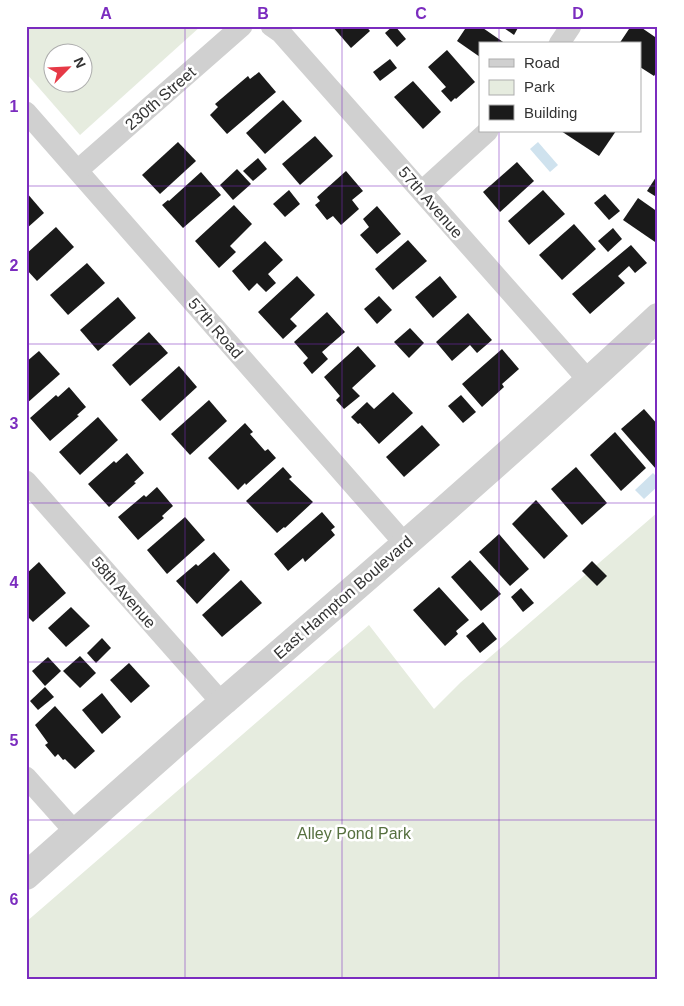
<svg xmlns="http://www.w3.org/2000/svg" width="684" height="1006" viewBox="0 0 684 1006" font-family="Arial,sans-serif">
  <style>
    .green { fill: #e6ecdf; fill-rule: evenodd }
    .water { fill: #cfe2ee }
    .building { fill: #1a1a1a }
    .lines { fill: none; stroke-linecap: round; stroke-linejoin: round }
    .minor { stroke: #d0d0d0; stroke-width: 21 }
    .tertiary { stroke: #d0d0d0; stroke-width: 28 }
    .grid { fill: none; stroke: #7b2cbf; stroke-width: 1; stroke-opacity: 0.55 }
    .labels { text-anchor: middle; stroke-width: 5; stroke-linejoin: round; paint-order: stroke }
    .street-label { font-size: 16px; fill: #333; stroke: #fff }
    .park-label { font-size: 16px; fill: #56703f; stroke: #fff }
    .neatline { fill: none; stroke: #7b2cbf; stroke-width: 2 }
    .grid-label { font-size: 16px; text-anchor: middle; font-weight: bold; fill: #7b2cbf }
  </style>
  <rect width="100%" height="100%" fill="#fff"/>
  <g class="green">
    <path d="M 26,26 L 201,26 L 80,135 L 26,73 ZM 52,52 L 82,52 L 82,82 L 52,82 Z"/>
    <path d="M 658,512 L 658,980 L 26,980 L 26,922 L 369,625 L 434,709 L 461,682 Z"/>
  </g>
  <g class="water">
    <path d="M 538,142 L 558,165 L 550,172 L 530,149 Z"/>
    <path d="M 653,473 L 658,478 L 658,486 L 644,499 L 635,490 Z"/>
  </g>
  <g class="building">
    <path d="M 332,26 L 366,26 L 370,31 L 351,48 Z"/>
    <path d="M 393,26 L 395,26 L 406,39 L 397,47 L 385,33 Z"/>
    <path d="M 467,26 L 480,26 L 506,44 L 480,44 L 480,57 L 457,41 Z"/>
    <path d="M 501,26 L 519,26 L 514,35 Z"/>
    <path d="M 631,26 L 639,26 L 658,39 L 658,70 L 654,76 L 640,67 L 640,44 L 619,44 Z"/>
    <path d="M 447,50 L 475,82 L 456,99 L 455,98 L 451,102 L 441,91 L 446,87 L 428,67 Z"/>
    <path d="M 390,59 L 397,68 L 380,81 L 373,72 Z"/>
    <path d="M 259,72 L 276,92 L 227,134 L 210,115 L 218,107 L 215,104 L 248,76 L 250,79 Z"/>
    <path d="M 413,81 L 441,112 L 423,129 L 394,97 Z"/>
    <path d="M 283,100 L 302,121 L 265,154 L 246,133 Z"/>
    <path d="M 561,131 L 616,131 L 599,156 Z"/>
    <path d="M 315,136 L 333,156 L 300,185 L 282,164 Z"/>
    <path d="M 178,142 L 196,161 L 160,194 L 142,175 Z"/>
    <path d="M 258,158 L 267,169 L 253,181 L 243,171 Z"/>
    <path d="M 517,162 L 534,181 L 500,212 L 483,192 Z"/>
    <path d="M 237,169 L 251,184 L 233,200 L 220,185 Z"/>
    <path d="M 346,171 L 363,191 L 352,200 L 359,209 L 341,225 L 333,216 L 327,220 L 315,205 L 320,201 L 317,197 Z"/>
    <path d="M 201,172 L 221,195 L 183,228 L 162,205 L 168,200 L 169,201 Z"/>
    <path d="M 658,174 L 658,198 L 647,191 Z"/>
    <path d="M 289,190 L 300,204 L 285,217 L 273,204 Z"/>
    <path d="M 543,190 L 565,214 L 529,245 L 508,221 Z"/>
    <path d="M 26,192 L 44,213 L 26,229 Z"/>
    <path d="M 605,194 L 620,211 L 609,220 L 594,203 Z"/>
    <path d="M 638,198 L 658,212 L 658,244 L 623,220 Z"/>
    <path d="M 234,205 L 252,224 L 230,246 L 236,252 L 219,268 L 195,241 Z"/>
    <path d="M 377,206 L 401,234 L 377,254 L 360,235 L 369,227 L 363,219 Z"/>
    <path d="M 574,224 L 596,249 L 562,280 L 539,255 Z"/>
    <path d="M 56,227 L 74,247 L 37,281 L 26,269 L 26,254 Z"/>
    <path d="M 613,228 L 622,239 L 608,252 L 598,241 Z"/>
    <path d="M 408,240 L 427,261 L 393,290 L 375,269 Z"/>
    <path d="M 265,241 L 283,260 L 268,274 L 276,283 L 266,292 L 257,283 L 249,291 L 232,271 Z"/>
    <path d="M 631,245 L 647,263 L 635,273 L 629,266 L 618,276 L 625,283 L 590,314 L 572,294 Z"/>
    <path d="M 87,263 L 105,283 L 68,315 L 50,295 Z"/>
    <path d="M 297,276 L 315,295 L 290,319 L 297,326 L 283,339 L 258,312 Z"/>
    <path d="M 440,276 L 457,297 L 433,318 L 415,297 Z"/>
    <path d="M 379,296 L 392,310 L 377,324 L 364,309 Z"/>
    <path d="M 118,297 L 136,318 L 98,351 L 80,330 Z"/>
    <path d="M 327,312 L 345,332 L 322,352 L 328,359 L 312,374 L 303,363 L 308,358 L 294,342 Z"/>
    <path d="M 468,313 L 492,340 L 477,353 L 470,345 L 452,361 L 436,342 Z"/>
    <path d="M 410,328 L 424,343 L 409,358 L 394,342 Z"/>
    <path d="M 149,332 L 168,353 L 130,386 L 112,365 Z"/>
    <path d="M 358,346 L 376,366 L 352,388 L 360,396 L 344,409 L 336,400 L 340,396 L 324,377 Z"/>
    <path d="M 502,349 L 519,369 L 502,384 L 504,387 L 482,407 L 462,384 Z"/>
    <path d="M 39,351 L 60,374 L 26,404 L 26,362 Z"/>
    <path d="M 179,366 L 197,387 L 160,421 L 141,400 Z"/>
    <path d="M 69,387 L 86,407 L 77,415 L 79,416 L 50,441 L 30,418 L 56,395 L 58,397 Z"/>
    <path d="M 393,392 L 413,413 L 379,444 L 360,423 L 358,424 L 351,417 L 367,402 L 374,409 Z"/>
    <path d="M 461,395 L 476,412 L 463,423 L 448,406 Z"/>
    <path d="M 209,400 L 227,421 L 190,455 L 171,434 Z"/>
    <path d="M 644,409 L 658,425 L 658,468 L 656,469 L 621,429 Z"/>
    <path d="M 98,417 L 118,440 L 80,475 L 59,452 Z"/>
    <path d="M 245,423 L 253,432 L 250,434 L 265,451 L 268,449 L 276,458 L 246,485 L 245,483 L 238,490 L 208,458 Z"/>
    <path d="M 422,425 L 440,445 L 404,477 L 386,457 Z"/>
    <path d="M 615,432 L 646,468 L 621,491 L 590,455 Z"/>
    <path d="M 127,453 L 144,473 L 134,482 L 136,483 L 109,507 L 88,484 L 114,461 L 116,463 Z"/>
    <path d="M 283,467 L 292,477 L 289,479 L 313,502 L 285,528 L 284,527 L 277,533 L 246,501 Z"/>
    <path d="M 576,467 L 607,503 L 582,525 L 551,489 Z"/>
    <path d="M 157,487 L 173,506 L 162,516 L 164,518 L 138,540 L 118,517 L 144,495 L 146,497 Z"/>
    <path d="M 536,500 L 568,536 L 544,559 L 512,524 Z"/>
    <path d="M 322,512 L 335,527 L 331,530 L 335,535 L 305,562 L 303,558 L 288,571 L 274,554 Z"/>
    <path d="M 185,517 L 205,540 L 167,574 L 147,550 Z"/>
    <path d="M 499,534 L 529,569 L 510,586 L 479,552 Z"/>
    <path d="M 214,552 L 230,570 L 197,604 L 176,581 L 196,564 L 198,566 Z"/>
    <path d="M 470,560 L 501,594 L 481,611 L 451,577 Z"/>
    <path d="M 592,561 L 607,576 L 597,586 L 582,571 Z"/>
    <path d="M 39,562 L 66,593 L 33,622 L 26,615 L 26,574 Z"/>
    <path d="M 241,580 L 262,603 L 222,637 L 202,615 Z"/>
    <path d="M 439,587 L 469,620 L 456,631 L 458,634 L 445,646 L 413,610 Z"/>
    <path d="M 521,588 L 534,603 L 523,612 L 511,597 Z"/>
    <path d="M 71,607 L 90,626 L 66,647 L 48,628 Z"/>
    <path d="M 483,622 L 497,639 L 480,653 L 466,636 Z"/>
    <path d="M 102,638 L 111,648 L 96,663 L 87,653 Z"/>
    <path d="M 80,656 L 96,673 L 80,688 L 63,671 Z"/>
    <path d="M 48,657 L 61,671 L 45,686 L 32,671 Z"/>
    <path d="M 129,663 L 150,686 L 131,703 L 110,680 Z"/>
    <path d="M 45,687 L 54,697 L 38,710 L 30,701 Z"/>
    <path d="M 102,693 L 121,717 L 102,734 L 82,710 Z"/>
    <path d="M 55,706 L 95,751 L 75,769 L 65,759 L 63,760 L 58,754 L 55,757 L 45,745 L 48,743 L 35,725 Z"/>
  </g>
  <g class="lines">
    <g class="minor">
      <path d="M 271,26 L 281,33 L 589,381"/>
      <path d="M 559,44 L 571,26"/>
      <path d="M 26,112 L 405,544"/>
      <path d="M 78,170 L 242,26"/>
      <path d="M 422,191 L 488,131"/>
      <path d="M 26,481 L 222,703"/>
      <path d="M 26,777 L 76,833"/>
    </g>
    <path class="tertiary" d="M 26,876 C 92,818 157,759 223,702 C 370,575 516,449 658,317"/>
  </g>
  <path class="grid" d="M 185,26 L 185,980M 342,26 L 342,980M 499,26 L 499,44M 499,131 L 499,980M 26,186 L 658,186M 26,344 L 658,344M 26,503 L 658,503M 26,662 L 658,662M 26,820 L 658,820"/>
  <g class="labels">
    <g class="street-label">
      <text transform="translate(160 98) rotate(-41)" y="6">230th Street</text>
      <text transform="translate(431 202) rotate(49)" y="6">57th Avenue</text>
      <text transform="translate(216 328) rotate(49)" y="6">57th Road</text>
      <text transform="translate(124 592) rotate(49)" y="6">58th Avenue</text>
      <text transform="translate(343 597) rotate(-41)" y="6">East Hampton Boulevard</text>
    </g>
    <g class="park-label">
      <text x="354" y="839">Alley Pond Park</text>
    </g>
  </g>
  <rect width="684" height="1006" fill="none" stroke="#ffffff" stroke-width="55"/>
  <rect x="479" y="42" width="162" height="90" fill="#ffffff" stroke="#adadad"/>
  <rect x="489" y="59" width="25" height="8" fill="#d0d0d0" stroke="#adadad"/>
  <text x="524" y="68" font-size="15" fill="#333333">Road</text>
  <rect x="489" y="80" width="25" height="15" fill="#e6ecdf" stroke="#adadad"/>
  <text x="524" y="92" font-size="15" fill="#333333">Park</text>
  <rect x="489" y="105" width="25" height="15" fill="#1a1a1a" stroke="#adadad"/>
  <text x="524" y="118" font-size="15" fill="#333333">Building</text>
  <g transform="translate(68 68) rotate(66)"><circle r="24" fill="#ffffff" stroke="#adadad"/>
  <path d="M0-4L9 19L0 12L-9 19Z" fill="#e63946"/>
  <text y="-8" font-size="14" font-weight="bold" text-anchor="middle" fill="#333333">N</text>
  </g>
  <rect x="28" y="28" width="628" height="950" class="neatline"/>
  <g class="grid-label">
    <text x="106" y="19">A</text>
    <text x="263" y="19">B</text>
    <text x="421" y="19">C</text>
    <text x="578" y="19">D</text>
    <text x="14" y="112">1</text>
    <text x="14" y="271">2</text>
    <text x="14" y="429">3</text>
    <text x="14" y="588">4</text>
    <text x="14" y="746">5</text>
    <text x="14" y="905">6</text>
  </g>
</svg>
